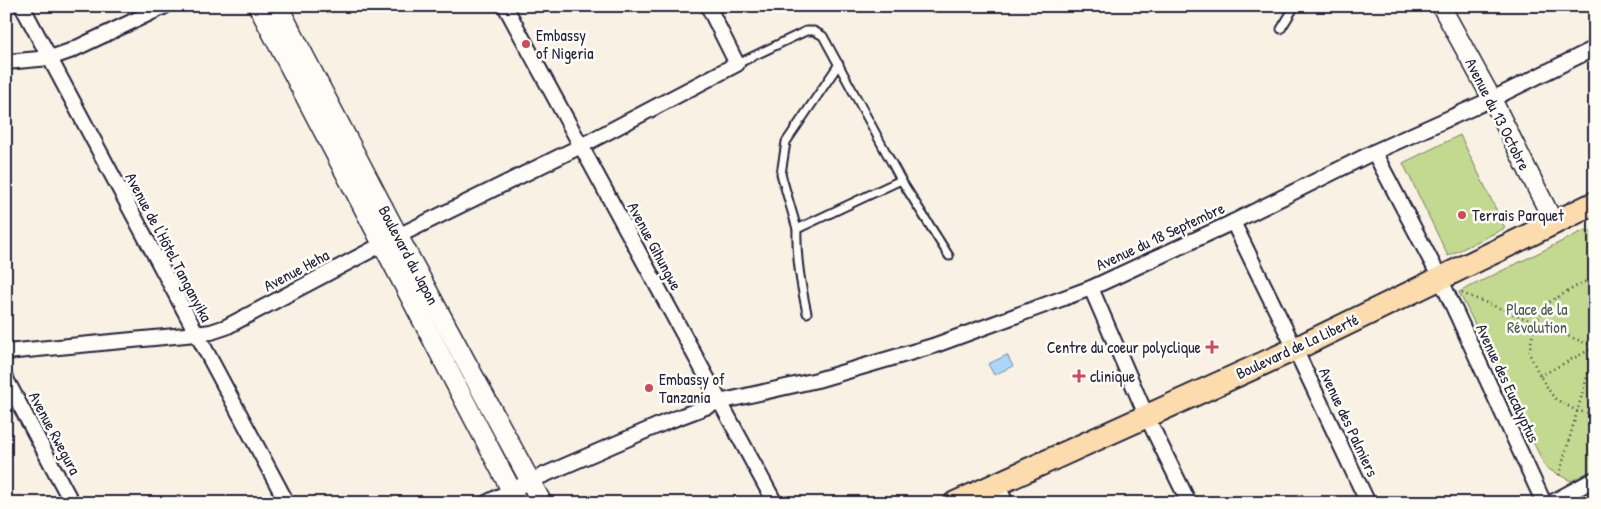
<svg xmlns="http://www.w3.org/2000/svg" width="1601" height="509" viewBox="0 0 1601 509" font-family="'Patrick Hand',sans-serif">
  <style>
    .green { fill: #c3d98f; stroke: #727e65 }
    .water { fill: #acd6f7; stroke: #758eac }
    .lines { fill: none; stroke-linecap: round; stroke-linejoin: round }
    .service-casing { stroke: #22223b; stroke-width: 11 }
    .minor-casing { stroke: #22223b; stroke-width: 18 }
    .tertiary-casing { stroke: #22223b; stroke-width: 21 }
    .secondary-casing { stroke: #22223b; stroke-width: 22 }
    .trunk-casing { stroke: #22223b; stroke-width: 26 }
    .path { stroke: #22223b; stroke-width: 2.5; stroke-dasharray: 1 4; stroke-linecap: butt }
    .service { stroke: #fdfcf7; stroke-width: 7 }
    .minor { stroke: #fdfcf7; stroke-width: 14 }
    .tertiary { stroke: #fdfcf7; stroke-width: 18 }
    .secondary { stroke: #fdfcf7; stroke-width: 19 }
    .trunk { stroke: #fcdcac; stroke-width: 22 }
    .poi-dot { fill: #d1495b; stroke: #fdfcf7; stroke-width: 2 }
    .labels { text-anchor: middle; stroke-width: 5; stroke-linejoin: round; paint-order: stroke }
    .poi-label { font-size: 16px; fill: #22223b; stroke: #fdfcf7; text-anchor: start }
    .street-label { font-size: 16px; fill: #22223b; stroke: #fdfcf7 }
    .park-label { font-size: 16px; fill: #525954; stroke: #fdfcf7 }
  </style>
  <rect width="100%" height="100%" fill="#f8f1e4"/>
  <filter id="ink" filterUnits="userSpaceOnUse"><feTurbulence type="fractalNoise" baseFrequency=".02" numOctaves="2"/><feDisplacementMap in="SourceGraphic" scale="10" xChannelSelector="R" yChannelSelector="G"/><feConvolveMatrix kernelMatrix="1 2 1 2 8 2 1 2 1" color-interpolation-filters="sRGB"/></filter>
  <g filter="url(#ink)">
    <g class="green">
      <path d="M 1460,135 L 1505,228 L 1448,256 L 1403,163 Z"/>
      <path d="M 1585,230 L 1595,232 L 1595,469 L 1571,481 L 1546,468 L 1459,292 Z"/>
    </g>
    <path class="water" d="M 1007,355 L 1013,366 L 994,375 L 988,364 Z"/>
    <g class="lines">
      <defs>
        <g id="service">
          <path d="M 1281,29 L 1295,6"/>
          <path d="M 737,64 L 806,31 L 814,31 L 823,36 L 901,180 L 949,256"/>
          <path d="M 839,64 L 786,142 L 781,174 L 797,229 L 901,180"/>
          <path d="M 797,229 C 796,258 801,285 807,313"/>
        </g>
        <g id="minor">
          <path d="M 22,6 L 287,503"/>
          <path d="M 505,6 L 775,503"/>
          <path d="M 6,62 L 50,58 L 70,51 L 165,6"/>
          <path d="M 1374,152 L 1440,278 L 1544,503"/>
          <path d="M 1233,222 L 1295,349 L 1368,503"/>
          <path d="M 1091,288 L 1146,415 L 1189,503"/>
          <path d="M 6,352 L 196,334 L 211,332 L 226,327 L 398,236 L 581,146 L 737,64 L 708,6"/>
          <path d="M 6,379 L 72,503"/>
          <path d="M 997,484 L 1006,503"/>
          <path d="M 486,503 L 530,481 L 666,422 L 719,402 L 817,380 L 933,346 L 1091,288 L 1233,222 L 1374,152 L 1492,99 L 1595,48"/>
          <path d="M 1551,503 L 1595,479"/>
        </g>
        <path id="tertiary" d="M 1441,6 L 1492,99 L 1554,223"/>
        <g id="secondary">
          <path d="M 258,6 L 518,503"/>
          <path d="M 278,6 L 398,236 L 542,503"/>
        </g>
        <path id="trunk" d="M 955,503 L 1295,349 L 1595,203"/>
      </defs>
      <use href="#service" class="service-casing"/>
      <use href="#minor" class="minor-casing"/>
      <use href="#tertiary" class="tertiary-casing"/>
      <use href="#secondary" class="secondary-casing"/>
      <use href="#trunk" class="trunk-casing"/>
      <g class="path">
        <path d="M 1595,280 L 1584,282 L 1549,302 L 1535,323 L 1529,353 L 1540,376 L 1554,398 L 1577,411 L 1595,414"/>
        <path d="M 1462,293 L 1595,347"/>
        <path d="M 1540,376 L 1595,347"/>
        <path d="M 1559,475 L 1595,349"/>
      </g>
      <use href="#service" class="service"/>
      <use href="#minor" class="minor"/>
      <use href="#tertiary" class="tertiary"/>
      <use href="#secondary" class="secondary"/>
      <use href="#trunk" class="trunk"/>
    </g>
  </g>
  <g class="poi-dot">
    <circle cx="526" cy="44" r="5"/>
    <circle cx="1462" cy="215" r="5"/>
    <path d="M1209.5 339.5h5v5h5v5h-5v5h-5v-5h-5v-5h5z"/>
    <path d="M1076.5 368.5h5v5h5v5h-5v5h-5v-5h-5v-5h5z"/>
    <circle cx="649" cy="388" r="5"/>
  </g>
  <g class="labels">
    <g class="poi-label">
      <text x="536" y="41">Embassy<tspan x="536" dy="18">of Nigeria</tspan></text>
      <text x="1472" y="221">Terrais Parquet</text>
      <text x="1201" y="353" text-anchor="end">Centre du coeur polyclique</text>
      <text x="1090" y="382">clinique</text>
      <text x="659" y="385">Embassy of<tspan x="659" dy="18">Tanzania</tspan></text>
    </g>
    <g class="street-label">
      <text transform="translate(1498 114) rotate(63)" y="6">Avenue du 13 Octobre</text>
      <text transform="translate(1160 236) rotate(-25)" y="6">Avenue du 18 Septembre</text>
      <text transform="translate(655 246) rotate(62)" y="6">Avenue Gihungwe</text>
      <text transform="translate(169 247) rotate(62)" y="6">Avenue de l'Hôtel Tanganyika</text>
      <text transform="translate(409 255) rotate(62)" y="6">Boulevard du Japon</text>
      <text transform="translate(296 270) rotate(-28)" y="6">Avenue Heha</text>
      <text transform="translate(1297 346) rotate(-25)" y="6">Boulevard de La Liberté</text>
      <text transform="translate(1508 383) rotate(65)" y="6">Avenue des Eucalyptus</text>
      <text transform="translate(1349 422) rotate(65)" y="6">Avenue des Palmiers</text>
      <text transform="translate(55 433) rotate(62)" y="6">Avenue Rwegura</text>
    </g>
    <g class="park-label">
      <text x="1537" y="315">Place de la<tspan x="1537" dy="18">Révolution</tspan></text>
    </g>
  </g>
  <rect width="1601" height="509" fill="none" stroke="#fdfcf7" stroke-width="25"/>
  <rect x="12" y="12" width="1576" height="484" fill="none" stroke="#22223b" stroke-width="2" filter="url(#ink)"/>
</svg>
